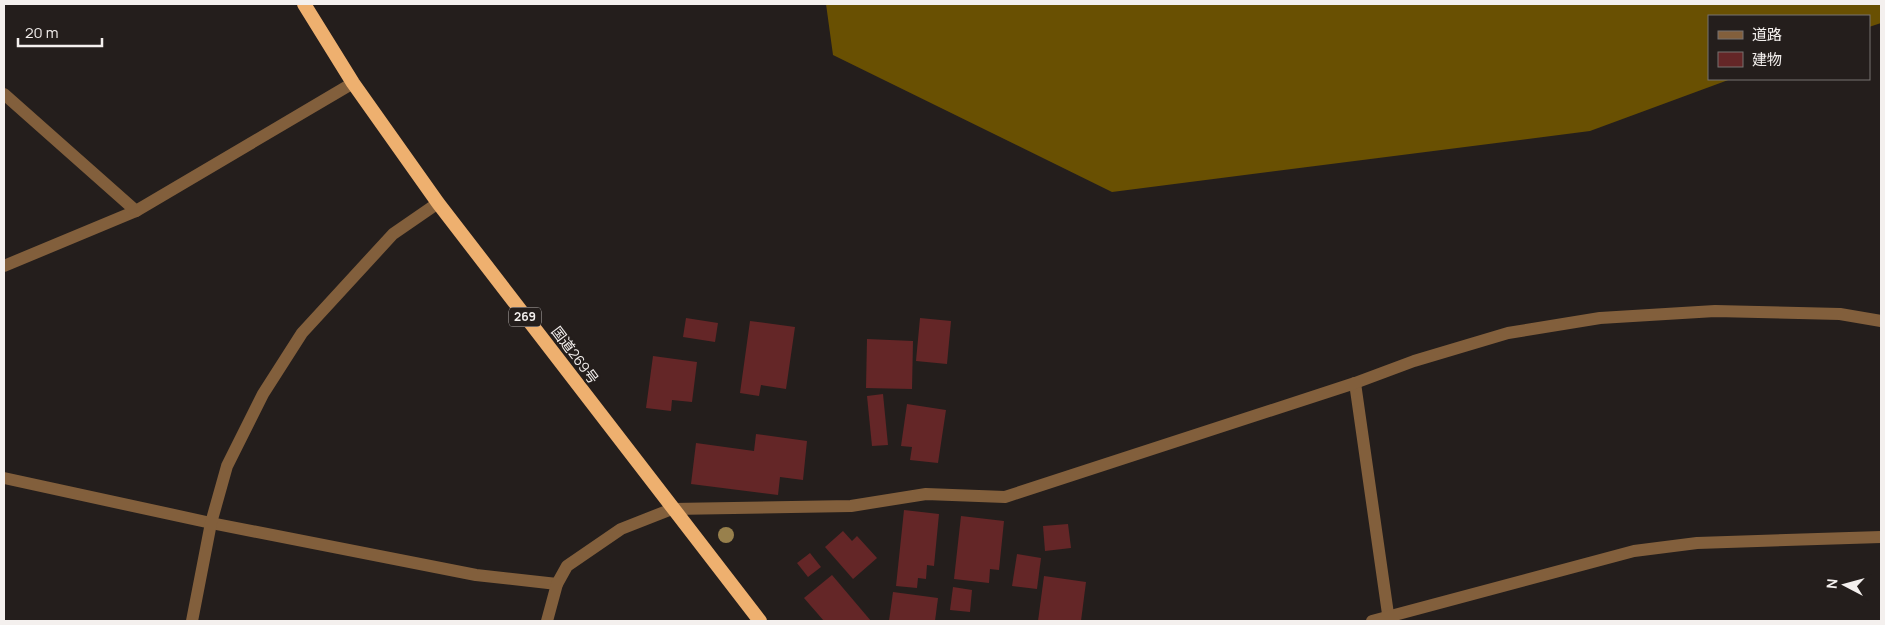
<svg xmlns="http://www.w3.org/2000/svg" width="1885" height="625" viewBox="0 0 1885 625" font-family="Manrope,'Noto Sans JP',sans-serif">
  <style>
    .forest { fill: #695002 }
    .building { fill: #642627 }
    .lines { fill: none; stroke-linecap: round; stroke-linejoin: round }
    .minor { stroke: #825f3c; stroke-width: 12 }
    .tertiary { stroke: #825f3c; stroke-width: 12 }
    .trunk { stroke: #eeb06f; stroke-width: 14 }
    .tree { fill: #98804c }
    .labels { text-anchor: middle; stroke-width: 4.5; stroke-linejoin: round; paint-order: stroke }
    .shield { fill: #241e1c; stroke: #b6b1af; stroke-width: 1 }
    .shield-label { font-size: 12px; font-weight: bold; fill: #f4f0ee }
    .street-label { font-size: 14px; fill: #f4f0ee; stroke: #241e1c }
  </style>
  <rect width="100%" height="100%" fill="#241e1c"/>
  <path class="forest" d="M 826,4 L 1881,4 L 1881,23 L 1869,27 L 1869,16 L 1709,16 L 1709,79 L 1731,79 L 1590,131 L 1112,192 L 833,55 Z"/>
  <g class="building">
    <path d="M 686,318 L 718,323 L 715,342 L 683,337 Z"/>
    <path d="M 920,318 L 951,321 L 947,364 L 916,361 Z"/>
    <path d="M 750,321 L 795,327 L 786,389 L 761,385 L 759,396 L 740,393 Z"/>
    <path d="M 867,339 L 913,341 L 912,389 L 866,388 Z"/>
    <path d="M 653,356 L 697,362 L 692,402 L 672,400 L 671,411 L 646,408 Z"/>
    <path d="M 883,394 L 888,445 L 872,446 L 867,396 Z"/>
    <path d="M 907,404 L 946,410 L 938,463 L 910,460 L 912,447 L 901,446 Z"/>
    <path d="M 756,434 L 807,441 L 803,480 L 780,477 L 778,495 L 691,484 L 696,443 L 754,451 Z"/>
    <path d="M 904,510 L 939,514 L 934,566 L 927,565 L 926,579 L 918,578 L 917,588 L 896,586 Z"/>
    <path d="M 961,516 L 1004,521 L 999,570 L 990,569 L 989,583 L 954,579 Z"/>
    <path d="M 1068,524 L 1071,548 L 1045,551 L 1043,526 Z"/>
    <path d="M 843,531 L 852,541 L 857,536 L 877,558 L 853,579 L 825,547 Z"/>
    <path d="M 810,553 L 821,567 L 808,577 L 797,563 Z"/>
    <path d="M 1017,554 L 1041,558 L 1037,589 L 1012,586 Z"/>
    <path d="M 832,575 L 871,621 L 824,621 L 804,598 Z"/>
    <path d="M 1044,576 L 1086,582 L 1081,621 L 1038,621 Z"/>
    <path d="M 953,587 L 972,590 L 970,612 L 950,610 Z"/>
    <path d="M 893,592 L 938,598 L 935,621 L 889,621 Z"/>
  </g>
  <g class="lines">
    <g class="minor">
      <path d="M 4,266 L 136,211"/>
      <path d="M 1355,383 L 1389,621"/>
      <path d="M 4,478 L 211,523 L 476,575 L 557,584"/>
      <path d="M 192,621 L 211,523 L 227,466 L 263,394 L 302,333 L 393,234 L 438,203"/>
      <path d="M 547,621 L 557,584 L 567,566 L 621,529 L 672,509 L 851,506 L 926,494 L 1005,497 L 1355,383 L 1414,361 L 1508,333 L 1600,318 L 1715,311 L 1840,314 L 1881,321"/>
      <path d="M 1372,621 L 1634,551 L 1697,543 L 1881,537"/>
    </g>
    <path class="tertiary" d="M 4,94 L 136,211 L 353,83"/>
    <path class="trunk" d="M 304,4 L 353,83 L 438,203 L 760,621"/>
  </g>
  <circle class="tree" cx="726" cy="535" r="8"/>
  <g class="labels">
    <rect class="shield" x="509" y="307.5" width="32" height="19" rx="4"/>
    <g class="shield-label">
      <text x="525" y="321">269</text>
    </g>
    <g class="street-label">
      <text transform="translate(575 355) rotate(53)" y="5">国道269号</text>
    </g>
  </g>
  <rect width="1885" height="625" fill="none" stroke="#f4f0ee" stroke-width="10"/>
  <rect x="1708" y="15" width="162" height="65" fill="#241e1c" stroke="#777270"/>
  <rect x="1718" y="31" width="25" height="8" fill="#825f3c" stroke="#777270"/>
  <text x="1752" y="40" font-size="15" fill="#f4f0ee">道路</text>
  <rect x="1718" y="52" width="25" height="15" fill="#642627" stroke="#777270"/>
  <text x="1752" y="65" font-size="15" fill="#f4f0ee">建物</text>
  <g transform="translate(1845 585) rotate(276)" stroke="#241e1c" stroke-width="4" paint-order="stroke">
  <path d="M0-4L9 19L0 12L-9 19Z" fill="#f4f0ee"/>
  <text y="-8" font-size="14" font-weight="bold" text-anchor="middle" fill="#f4f0ee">N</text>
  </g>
  <path d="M18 38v8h84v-8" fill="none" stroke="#f4f0ee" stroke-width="2.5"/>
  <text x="25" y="38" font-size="15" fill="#f4f0ee" stroke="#241e1c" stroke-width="4" paint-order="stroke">20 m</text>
</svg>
